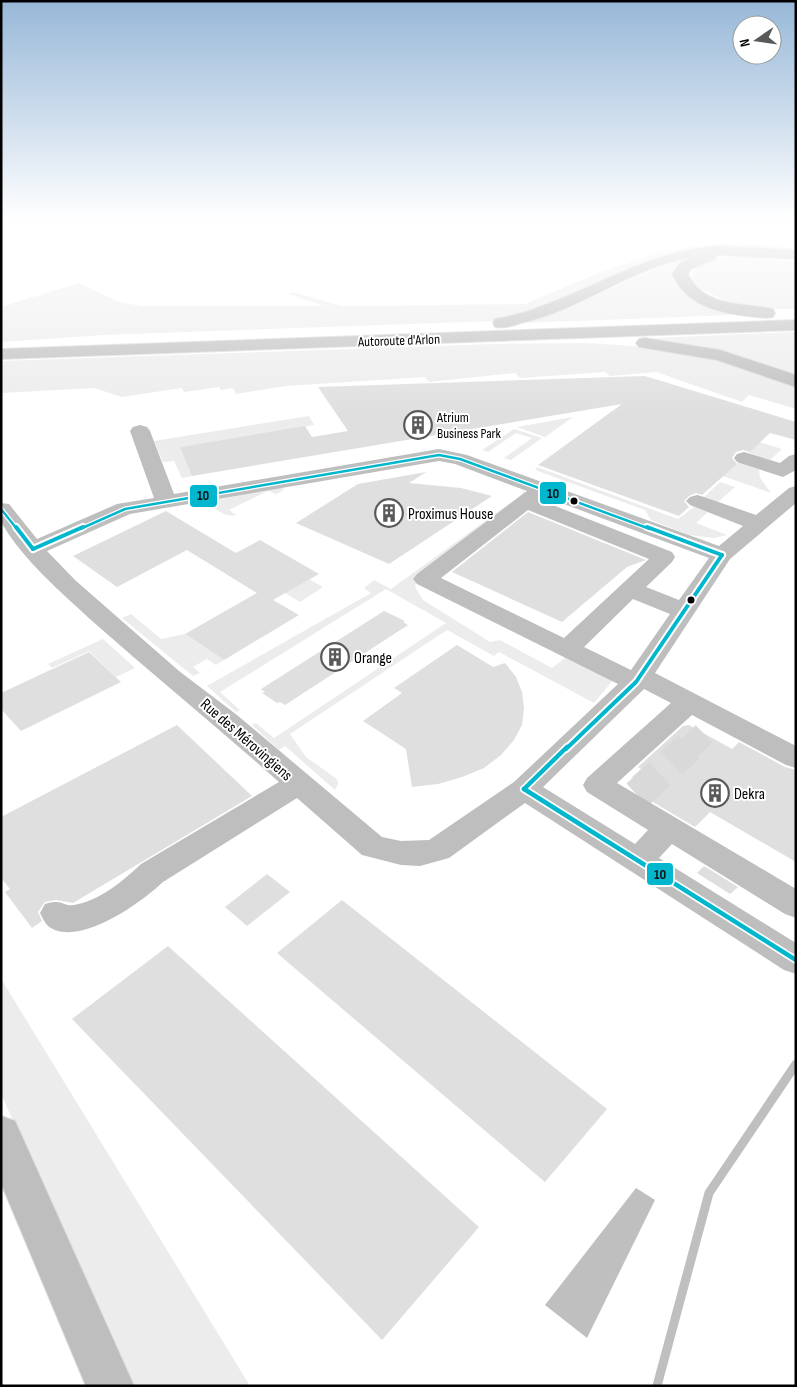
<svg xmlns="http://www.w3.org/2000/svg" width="797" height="1387" viewBox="0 0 797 1387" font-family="'Sofia Sans Condensed',sans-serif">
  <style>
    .green { fill: #ececec }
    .water { fill: #bfbfbf }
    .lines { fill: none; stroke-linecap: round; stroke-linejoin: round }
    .stream { stroke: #bfbfbf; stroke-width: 9 }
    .building { fill: #dfdfdf }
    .minor-tunnel-far1 { stroke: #d9d9d9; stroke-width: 24; stroke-dasharray: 24 12; stroke-linecap: butt }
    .minor-tunnel { stroke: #d9d9d9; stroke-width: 31; stroke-dasharray: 31 16; stroke-linecap: butt }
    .major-casing { stroke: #dbdbdb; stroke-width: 2 }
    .highway-casing { stroke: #dbdbdb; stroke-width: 2 }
    .minor { fill: #bebebe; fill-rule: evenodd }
    .major { fill: #bebebe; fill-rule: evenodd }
    .highway { fill: #bebebe; fill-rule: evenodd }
    .bus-1-far2-casing { stroke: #fff; stroke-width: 5 }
    .bus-1-far1-casing { stroke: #fff; stroke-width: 8 }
    .bus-1-casing { stroke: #fff; stroke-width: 8 }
    .bus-1-far2 { stroke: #00b7ce; stroke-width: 2.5 }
    .bus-1-far1 { stroke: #00b7ce; stroke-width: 4 }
    .bus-1 { stroke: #00b7ce; stroke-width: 4.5 }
    .bus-dot { fill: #000; stroke: #fff; stroke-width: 2 }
    .labels { text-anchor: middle; stroke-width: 4; stroke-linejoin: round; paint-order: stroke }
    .far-street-label { font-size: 14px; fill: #000; stroke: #fff }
    .far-poi-label { font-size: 14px; fill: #000; stroke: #fff; text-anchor: start }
    .poi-label { font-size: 16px; fill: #000; stroke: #fff; text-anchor: start }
    .street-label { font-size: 16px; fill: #000; stroke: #fff }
    .line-badge { stroke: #fff; stroke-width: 2 }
    .pale-badge-label { font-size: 14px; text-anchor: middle; font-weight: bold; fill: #111 }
  </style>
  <rect width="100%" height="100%" fill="#fff"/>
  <g class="green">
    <path d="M 746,243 L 796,249 L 796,253 L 752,247 L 704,246 L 665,256 L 543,309 L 495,321 L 103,335 L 1,342 L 1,307 L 79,283 L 119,302 L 142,306 L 324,306 L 288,294 L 293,292 L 342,306 L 525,304 L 596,274 L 661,252 L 687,247 Z"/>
    <path d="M 740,256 L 796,262 L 796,309 C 755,309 729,307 694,284 L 692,274 C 702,257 723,258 740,256 Z"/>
    <path d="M 694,257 L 677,266 L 670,274 C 680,302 713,307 738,312 L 732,315 L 522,323 C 551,313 580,302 608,290 C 637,277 663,261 694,257 Z"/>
    <path d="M 796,332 L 796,377 L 653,341 L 652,338 Z"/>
    <path d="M 587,343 L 664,348 L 696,354 L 743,366 L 796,385 L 796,409 L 749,395 L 742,402 L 656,372 L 610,376 L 605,372 L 520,378 L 515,373 L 429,382 L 425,377 L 286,386 L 236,394 L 233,388 L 221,390 L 219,387 L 184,392 L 182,388 L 122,397 L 94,388 L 1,393 L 1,361 L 494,344 Z"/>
    <path d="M 309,416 L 314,425 L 181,447 L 192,476 L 182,478 L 174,461 L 163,462 L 154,441 Z"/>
    <path d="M 573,417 L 545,437 L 517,427 Z"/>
    <path d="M 514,429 L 542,438 L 511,460 L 504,458 L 532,438 L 516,433 L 488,452 L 482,450 Z"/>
    <path d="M 743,437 L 782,449 L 770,460 L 749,453 L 758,444 Z"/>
    <path d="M 739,462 L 759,469 L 760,478 L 771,493 L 723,476 Z"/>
    <path d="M 537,467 L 678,519 L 694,507 L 708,512 L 696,523 L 727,535 L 714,538 L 689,535 L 651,520 L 645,510 L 535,470 Z"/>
    <path d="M 720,482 L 735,487 L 718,502 L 704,497 Z"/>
    <path d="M 282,486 L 284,490 L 276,494 L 268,491 L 229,510 L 236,515 C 226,518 214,508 206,502 Z"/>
    <path d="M 524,490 L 525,493 L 417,579 L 415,587 L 423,600 L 490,642 L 500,640 L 552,668 L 570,654 L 614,679 L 594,703 L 499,652 L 494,656 L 447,630 L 290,734 L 306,757 L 337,779 L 338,784 L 335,790 L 285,746 L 279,750 L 252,725 L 256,723 L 274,738 L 446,623 L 386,589 L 220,692 L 240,710 L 236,712 L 207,686 L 371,593 L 364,588 L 374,580 L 391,589 L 521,495 Z"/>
    <path d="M 309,579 L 323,587 L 300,602 L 285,593 Z"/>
    <path d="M 131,614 L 161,639 L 185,634 L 224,660 L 216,665 L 207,659 L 193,667 L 200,673 L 193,676 L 122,618 Z"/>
    <path d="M 103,639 L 135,668 L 116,677 L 89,651 L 52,668 L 48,664 Z"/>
    <path d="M 1,978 L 3,982 L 250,1386 L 134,1386 L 1,1094 Z"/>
  </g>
  <path class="water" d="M 636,1188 L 655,1200 L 587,1338 L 545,1305 Z"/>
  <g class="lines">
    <path class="stream" d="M 657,1386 L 709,1193 L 796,1064"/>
  </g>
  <g class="building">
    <path d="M 645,376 L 796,422 L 796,440 L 770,433 L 750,452 L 743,450 L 736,452 L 732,458 L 737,464 L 702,495 L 696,493 L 689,496 L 684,501 L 689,507 L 679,516 L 538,465 L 622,404 L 192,476 L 180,447 L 305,426 L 312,437 L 348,431 L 318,387 Z"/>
    <path d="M 426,472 L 409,483 L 461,488 L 492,496 L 389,564 L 296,523 L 358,484 Z"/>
    <path d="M 166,511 L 236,553 L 260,540 L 319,574 L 273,600 L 299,615 L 224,660 L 185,634 L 257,593 L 187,550 L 117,587 L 73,556 Z"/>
    <path d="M 528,512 L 646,560 L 627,567 L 562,622 L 452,572 Z"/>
    <path d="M 384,611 L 405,621 L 403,622 L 408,625 L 285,705 L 280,702 L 277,703 L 262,693 L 265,692 L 261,689 Z"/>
    <path d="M 457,645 L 493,667 L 505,663 L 516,677 L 522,692 L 524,708 L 522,725 L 514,740 L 501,755 L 484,768 L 462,777 L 438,784 L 412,787 L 406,749 L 363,721 L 402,693 L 394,688 Z"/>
    <path d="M 89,652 L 121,682 L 21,731 L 1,709 L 1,693 Z"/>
    <path d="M 177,725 L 252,796 L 73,903 L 56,900 L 45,902 L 38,912 L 42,921 L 32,928 L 5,892 L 10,889 L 1,878 L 1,817 Z"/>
    <path d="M 689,725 L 732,749 L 739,742 L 785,767 L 796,770 L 796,862 L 710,812 L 695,827 L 631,789 L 640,781 L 632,777 L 641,769 L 638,767 L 683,726 Z"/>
    <path d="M 704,866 L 738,887 L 730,894 L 697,873 Z"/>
    <path d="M 267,874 L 290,892 L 247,926 L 225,907 Z"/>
    <path d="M 342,900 L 607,1109 L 545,1182 L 277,953 Z"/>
    <path d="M 168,946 L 479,1227 L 382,1340 L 72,1019 Z"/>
  </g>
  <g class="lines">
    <path class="minor-tunnel-far1" d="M 688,749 L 704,734"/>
    <path class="minor-tunnel" d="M 637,795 L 689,747"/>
    <defs>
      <path id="major" d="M 1,1116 L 15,1121 L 134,1386 L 86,1386 L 1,1183 Z"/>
      <g id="highway">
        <path d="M 718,246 L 796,250 L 796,259 L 717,255 L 715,259 L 691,269 L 688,274 C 704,308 742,302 773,309 L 775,313 L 773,317 L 767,318 C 731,315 688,311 672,274 L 680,263 L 694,257 C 632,266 582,310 521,323 C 513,326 504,329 495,327 L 493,323 L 495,319 C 510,316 525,313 539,307 C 601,285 650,251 718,246 Z"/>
        <path d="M 796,320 L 796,330 L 1,359 L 1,349 Z"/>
        <path d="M 645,338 L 720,350 L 796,375 L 796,387 L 717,360 L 639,347 L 636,343 L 639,339 Z"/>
      </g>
    </defs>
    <use href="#major" class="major-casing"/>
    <use href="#highway" class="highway-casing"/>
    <g class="minor">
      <path d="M 140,425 L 147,427 L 150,431 L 174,494 L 439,449 L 467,455 L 719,546 L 743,526 L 690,505 L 686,501 L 690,497 L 697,495 L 704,497 L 756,515 L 789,488 L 796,486 L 796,503 L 730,559 L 655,673 L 796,746 L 796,768 L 786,765 L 692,715 L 617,783 L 796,889 L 796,918 L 785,914 L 672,844 L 659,858 L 796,943 L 796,974 L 784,970 L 525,803 L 449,858 L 420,866 L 401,865 L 362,855 L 297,798 L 163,882 C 142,902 81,946 51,928 C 45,925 43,918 40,913 L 45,904 C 63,898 63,907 74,905 C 99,901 123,881 141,864 L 279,782 C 217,727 153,675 91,620 C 61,592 24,561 3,525 C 0,520 1,509 1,503 L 9,504 L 37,539 L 117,504 L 154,498 L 130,431 L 133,427 ZM 439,461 L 455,464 L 527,491 L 417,574 L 413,579 L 417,584 L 618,684 L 514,782 L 429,840 L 401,841 L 382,837 L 237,715 L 179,671 L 75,580 L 47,551 L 130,514 ZM 545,497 L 709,558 L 679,600 L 646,587 L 672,562 L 675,557 L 672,552 L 540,500 ZM 528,510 L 649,559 L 564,638 L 441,578 ZM 633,599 L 670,614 L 631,670 L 584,647 ZM 644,689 L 671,703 L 587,778 L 583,785 L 587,792 L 648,830 L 635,844 L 543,787 Z"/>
      <path d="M 744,452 L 780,463 L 789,456 L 796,454 L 796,470 L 783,477 L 737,462 L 734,458 L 737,454 Z"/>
    </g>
    <use href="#major" class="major"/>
    <use href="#highway" class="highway"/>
    <defs>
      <g id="bus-1-far2">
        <path d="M 1,509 L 17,529"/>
        <path d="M 80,529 L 125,509 L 439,455 L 460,459 L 650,529"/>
      </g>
      <g id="bus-1-far1">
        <path d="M 16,527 L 33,549"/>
        <path d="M 647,527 L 722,555"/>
        <path d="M 33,549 L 83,527"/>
        <path d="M 566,749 L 636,682 L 722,555"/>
      </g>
      <g id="bus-1">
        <path d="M 524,789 L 796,960"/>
        <path d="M 524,789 L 567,747"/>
      </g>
    </defs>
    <use href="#bus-1-far2" class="bus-1-far2-casing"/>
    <use href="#bus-1-far1" class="bus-1-far1-casing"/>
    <use href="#bus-1" class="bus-1-casing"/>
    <use href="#bus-1-far2" class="bus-1-far2"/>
    <use href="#bus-1-far1" class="bus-1-far1"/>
    <use href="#bus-1" class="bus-1"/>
  </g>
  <linearGradient id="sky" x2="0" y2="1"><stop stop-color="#97b8d8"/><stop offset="0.53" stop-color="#fff"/><stop offset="1" stop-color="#fff" stop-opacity="0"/></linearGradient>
  <rect width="797" height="415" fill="url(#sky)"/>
  <defs>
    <symbol id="building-ring" viewBox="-11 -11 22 22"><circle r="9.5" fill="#fff" stroke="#595959" stroke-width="1.5"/><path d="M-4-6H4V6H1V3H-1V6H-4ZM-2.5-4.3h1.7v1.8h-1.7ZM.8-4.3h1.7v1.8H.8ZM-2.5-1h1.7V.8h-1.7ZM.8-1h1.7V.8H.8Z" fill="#595959"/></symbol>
  </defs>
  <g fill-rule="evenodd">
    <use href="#building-ring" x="402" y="409" width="32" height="32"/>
    <use href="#building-ring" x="373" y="497" width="32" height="32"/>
    <use href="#building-ring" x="319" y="641" width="32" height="32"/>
    <use href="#building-ring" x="699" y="777" width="32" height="32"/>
  </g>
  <g class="bus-dot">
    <circle cx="574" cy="501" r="4.5"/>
    <circle cx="691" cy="600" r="4.5"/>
  </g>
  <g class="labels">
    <g class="far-street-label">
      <text transform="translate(399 340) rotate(-2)" y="5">Autoroute d'Arlon</text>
    </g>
    <g class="far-poi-label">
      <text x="437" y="422">Atrium<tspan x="437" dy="16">Business Park</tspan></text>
    </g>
    <g class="poi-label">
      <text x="408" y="519">Proximus House</text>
      <text x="354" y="663">Orange</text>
      <text x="734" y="799">Dekra</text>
    </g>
    <g class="street-label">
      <text transform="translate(247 739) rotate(41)" y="6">Rue des Mérovingiens</text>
    </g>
  </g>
  <g class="line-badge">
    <rect x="539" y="481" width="28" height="24" rx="5" fill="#00b7ce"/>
    <rect x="189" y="484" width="29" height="24" rx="5" fill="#00b7ce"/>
    <rect x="646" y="862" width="28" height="24" rx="5" fill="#00b7ce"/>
  </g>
  <g class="pale-badge-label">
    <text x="553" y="498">10</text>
    <text x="203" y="500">10</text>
    <text x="660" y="879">10</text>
  </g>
  <rect width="797" height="1387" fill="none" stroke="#000000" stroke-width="5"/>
  <g transform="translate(757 40) rotate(257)"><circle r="24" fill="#ffffff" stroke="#999999"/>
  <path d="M0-4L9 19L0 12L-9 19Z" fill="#595959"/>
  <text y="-8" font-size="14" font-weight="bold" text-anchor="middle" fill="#000000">N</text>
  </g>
</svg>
